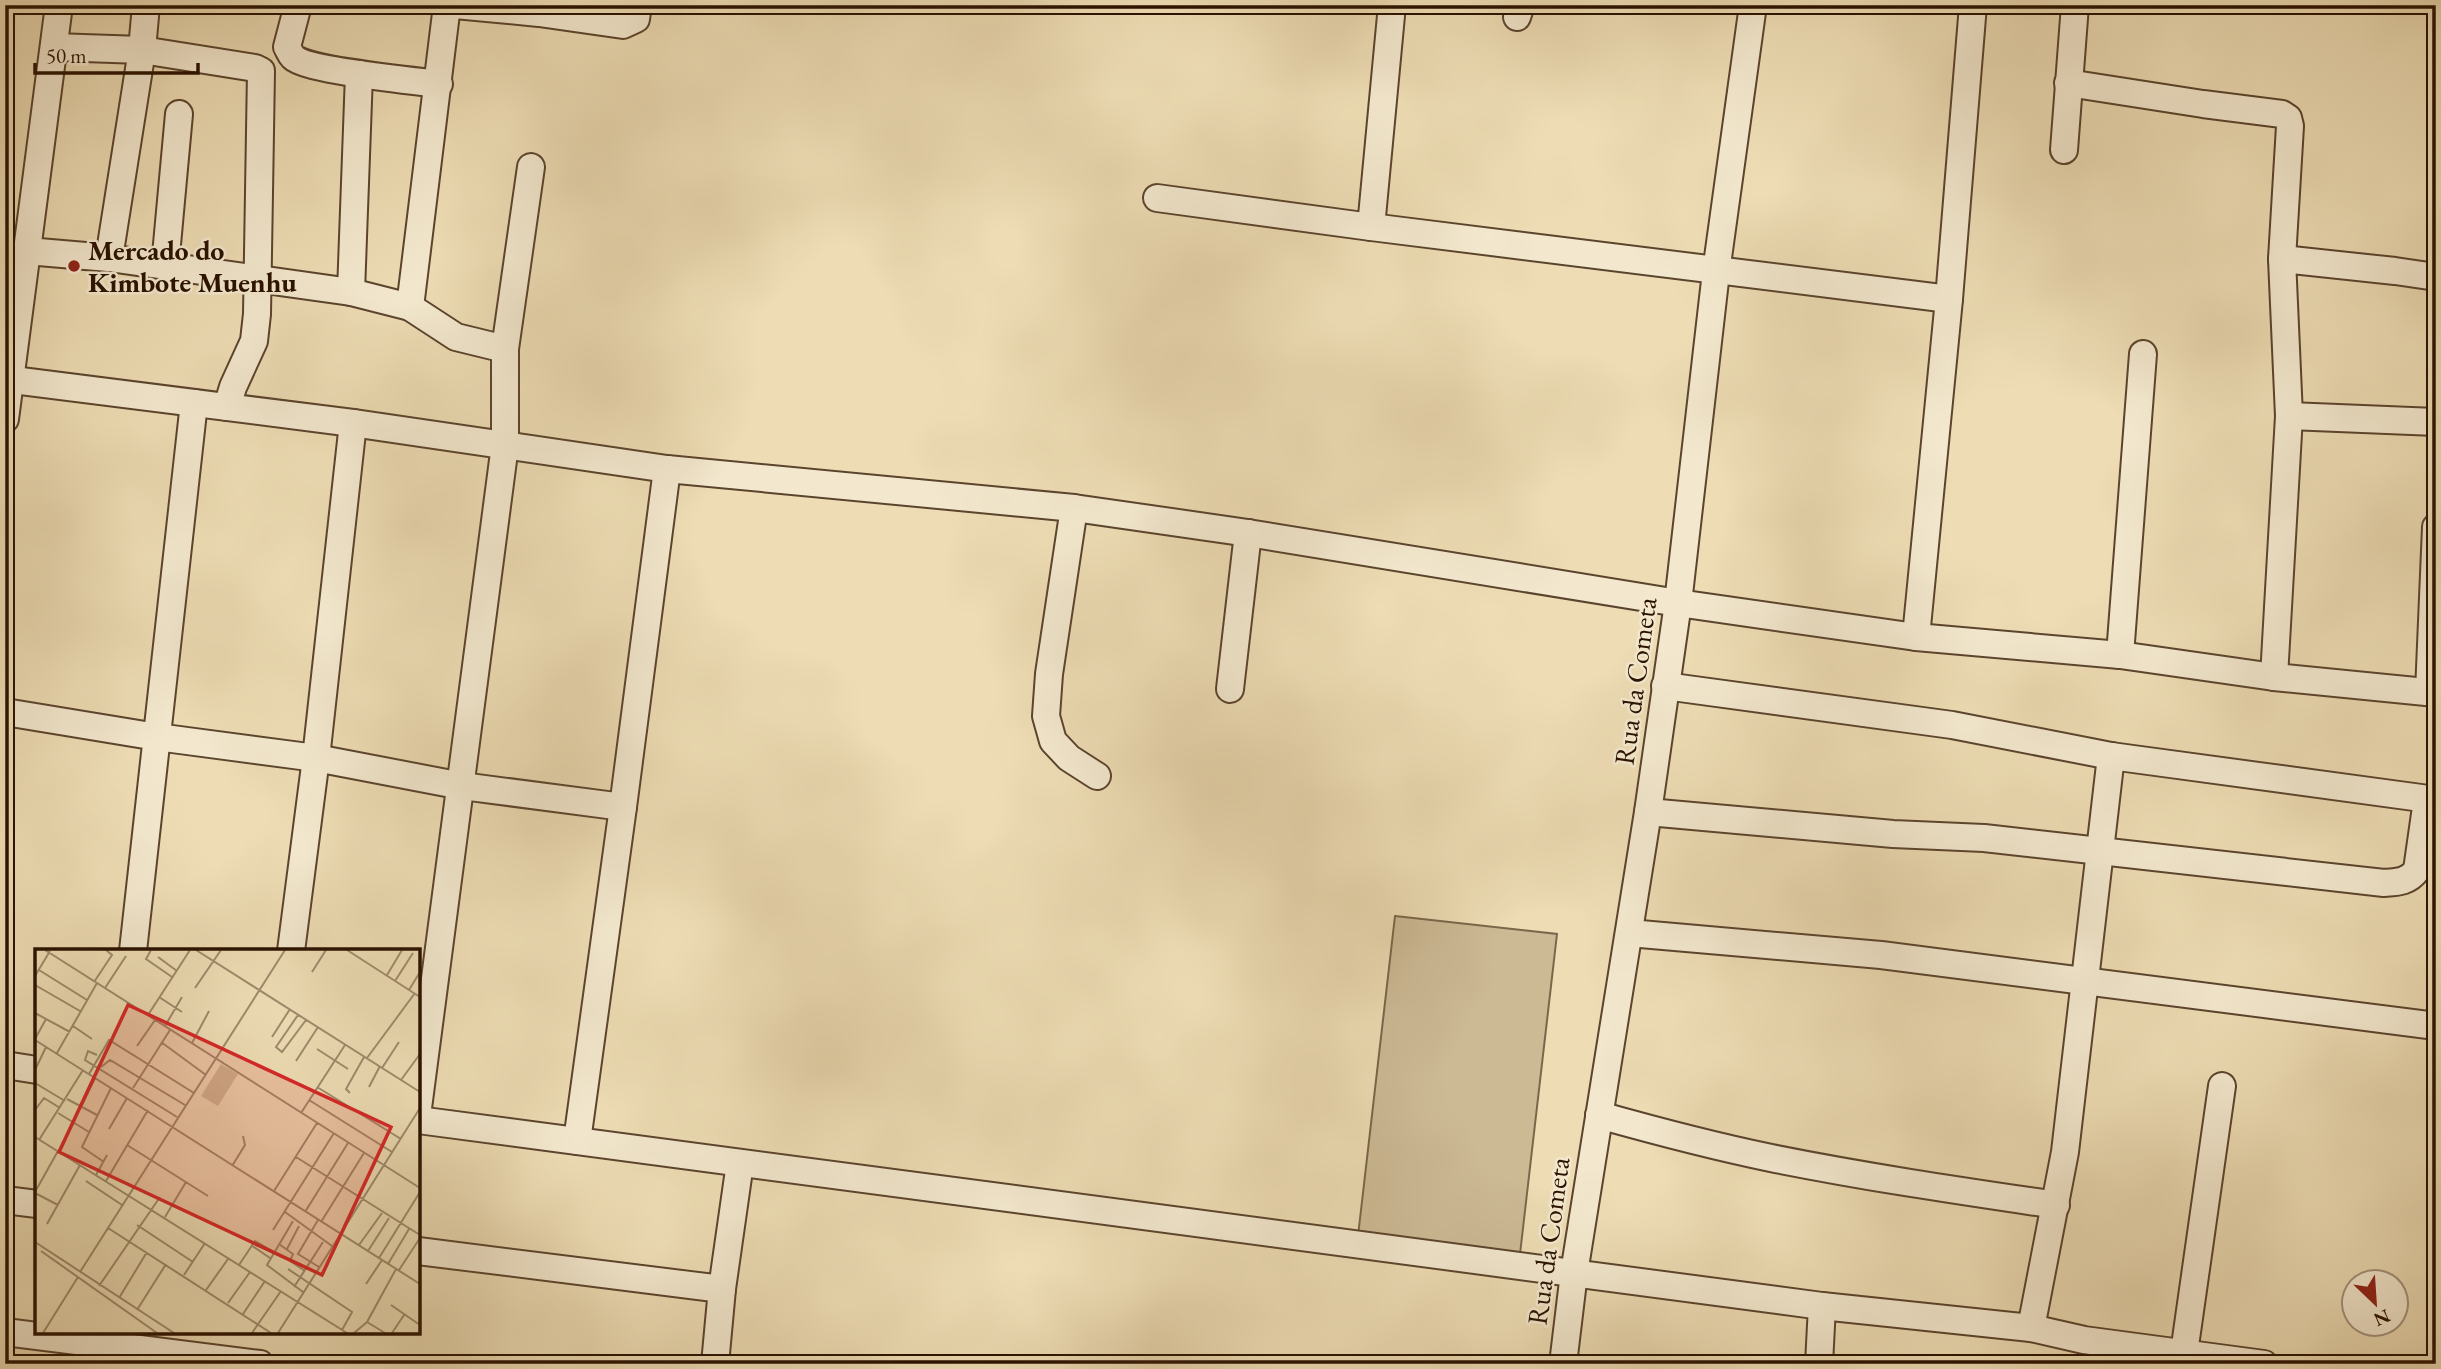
<svg xmlns="http://www.w3.org/2000/svg" width="2441" height="1369" viewBox="0 0 2441 1369" font-family="'EB Garamond',serif">
  <style>
    .green { fill: #ccba95; stroke: #7b664a; stroke-width: 2 }
    .lines { fill: none; stroke-linecap: round; stroke-linejoin: round }
    .minor-casing { stroke: #5b442d; stroke-width: 30 }
    .minor { stroke: #f3e8ce; stroke-width: 26 }
    .poi-dot { fill: #8f2418; stroke: #f3e8ce; stroke-width: 2.5 }
    .labels { text-anchor: middle; stroke-width: 5; stroke-linejoin: round; paint-order: stroke }
    .poi-label { font-size: 28px; font-weight: bold; fill: #2a1200; stroke: #f3e8ce; text-anchor: start }
    .street-label { font-size: 28px; fill: #2a1200; stroke: #f3e8ce }
    .inset-road { fill: none; stroke: #9f8b6c; stroke-width: 2 }
    .view { fill: #d62828; fill-opacity: 0.15; stroke: #d62828; stroke-width: 3.5 }
    .inset-edge { fill: none; stroke: #2a1200; stroke-width: 3.5 }
  </style>
  <rect width="100%" height="100%" fill="#eddcb4"/>
  <filter id="stains"><feTurbulence type="fractalNoise" baseFrequency=".00286" numOctaves="4"/><feColorMatrix values="0 0 0 0 .2 0 0 0 0 .09 0 0 0 0 .02 0 0 0 .5 -.17"/></filter>
  <radialGradient id="worn" r=".72"><stop offset=".6" stop-color="#630" stop-opacity="0"/><stop offset="1" stop-color="#630" stop-opacity=".3"/></radialGradient>
  <path class="green" d="M 1395,916 L 1557,934 L 1520,1254 L 1358,1236 Z"/>
  <g class="lines">
    <defs>
      <g id="minor">
        <path d="M 298,5 L 287,47 C 289,50 290,54 293,57 C 305,70 415,81 439,84"/>
        <path d="M 455,5 L 539,13 L 623,25 L 636,19 L 638,5"/>
        <path d="M 1517,17 L 1521,5"/>
        <path d="M 54,47 L 142,50 L 255,68 L 261,71 L 257,314 L 254,341 L 233,387 L 227,407"/>
        <path d="M 2068,83 L 2203,104 L 2282,114 L 2288,118 L 2290,126 L 2282,259 L 2289,416 L 2274,677"/>
        <path d="M 2064,150 L 2075,5"/>
        <path d="M 1157,198 L 1371,227 L 1949,299"/>
        <path d="M 1371,227 L 1392,5"/>
        <path d="M 27,251 L 109,258 L 351,292 L 410,307 L 456,337 L 505,349"/>
        <path d="M 109,258 L 142,50 L 146,5"/>
        <path d="M 2282,259 L 2395,271 L 2436,277"/>
        <path d="M 165,266 L 179,114"/>
        <path d="M 351,292 L 359,74"/>
        <path d="M 410,307 L 447,5"/>
        <path d="M 5,379 L 353,423 L 667,469 L 1074,508 L 1248,533 L 1678,603 L 1916,637 L 2120,655 L 2274,677 L 2436,693"/>
        <path d="M 2289,416 L 2436,422"/>
        <path d="M 5,419 L 59,5"/>
        <path d="M 1074,508 L 1049,674 L 1046,716 L 1053,741 L 1069,758 L 1097,776"/>
        <path d="M 1916,637 L 1949,299 L 1973,5"/>
        <path d="M 2120,655 L 2143,354"/>
        <path d="M 1665,686 L 1952,725 L 2111,756 L 2436,800"/>
        <path d="M 1230,689 L 1248,533"/>
        <path d="M 2429,692 L 2436,527"/>
        <path d="M 5,712 L 157,737 L 316,758 L 462,786 L 623,807"/>
        <path d="M 1648,812 L 1893,834 L 1984,838 L 2384,883 C 2398,882 2408,882 2417,870 L 2427,800"/>
        <path d="M 1629,933 L 1881,955 L 2436,1026"/>
        <path d="M 133,951 L 194,403"/>
        <path d="M 291,951 L 316,758 L 353,423"/>
        <path d="M 5,1065 L 37,1070"/>
        <path d="M 418,1108 L 505,445 L 505,349 L 531,167"/>
        <path d="M 1599,1115 C 1656,1131 1713,1146 1771,1158 C 1865,1177 1961,1191 2056,1205"/>
        <path d="M 418,1120 L 1822,1306 L 2031,1328 L 2084,1340 L 2264,1364"/>
        <path d="M 577,1141 L 623,807 L 667,469"/>
        <path d="M 5,1200 L 37,1204"/>
        <path d="M 418,1251 L 722,1289"/>
        <path d="M 2031,1328 L 2065,1152 L 2111,756"/>
        <path d="M 5,1332 L 260,1364"/>
        <path d="M 2184,1353 L 2222,1086"/>
        <path d="M 715,1364 L 722,1289 L 740,1163"/>
        <path d="M 1563,1364 L 1574,1273 L 1648,812 L 1678,603 L 1716,272 L 1753,5"/>
        <path d="M 1819,1364 L 1822,1306"/>
      </g>
    </defs>
    <use href="#minor" class="minor-casing"/>
    <use href="#minor" class="minor"/>
  </g>
  <circle class="poi-dot" cx="74" cy="266" r="7"/>
  <g class="labels">
    <g class="poi-label">
      <text x="88" y="260">Mercado do<tspan x="88" dy="32">Kimbote Muenhu</tspan></text>
    </g>
    <g class="street-label">
      <text transform="translate(1635 681) rotate(-82)" y="10">Rua da Cometa</text>
      <text transform="translate(1548 1241) rotate(-82)" y="10">Rua da Cometa</text>
    </g>
  </g>
  <g transform="translate(35 949)">
    <rect width="385" height="385" fill="#eddcb4"/>
    <path d="M 186,115 L 203,125 L 183,157 L 166,147 Z" fill="#ccba95"/>
    <path class="inset-road" d="M 10,1 L 385,239M 116,1 L 111,10 L 137,28M 161,1 L 385,143M 312,1 L 385,48M 123,8 L 142,22M 4,21 L 52,51M 277,23 L 291,1M 352,26 L 367,1M 0,27 L 15,2M 360,32 L 378,4M 59,33 L 77,6 L 71,1M 0,36 L 45,62M 70,39 L 91,7M 160,39 L 186,1M 374,41 L 385,23M 124,48 L 147,63M 0,64 L 35,83M 113,66 L 155,1M 263,66 L 241,98 L 247,103 L 271,71M 38,77 L 57,90M 130,77 L 147,48M 237,88 L 255,60M 0,90 L 11,70M 0,91 L 385,335M 126,93 L 171,126M 157,94 L 174,62M 102,97 L 120,71M 282,100 L 313,120M 22,104 L 62,34M 62,106 L 53,102 L 50,111 L 142,168M 332,109 L 380,44M 261,112 L 283,78M 66,118 L 75,111 L 150,156M 347,119 L 364,93M 0,121 L 11,98M 54,125 L 74,91 L 159,144M 366,131 L 385,105M 0,134 L 30,152M 282,138 L 366,190M 334,138 L 345,117M 98,139 L 135,81M 315,144 L 311,140 L 329,108M 32,150 L 62,166M 274,151 L 357,203M 46,158 L 60,129M 0,161 L 9,149 L 25,159M 23,164 L 54,183M 266,164 L 310,96M 74,180 L 92,149M 0,188 L 312,384M 4,191 L 48,121M 92,196 L 173,247M 261,208 L 385,286M 69,213 L 47,198 L 76,139M 197,217 L 210,196 L 208,187M 61,226 L 72,206M 51,232 L 87,256M 71,232 L 113,161M 239,242 L 282,174M 0,243 L 23,202M 0,244 L 23,256M 250,263 L 297,297M 270,263 L 313,194M 130,268 L 151,233M 283,271 L 263,305 L 284,318M 258,272 L 232,316 L 268,343M 286,273 L 329,204M 12,275 L 45,216M 102,276 L 158,313M 73,279 L 236,384M 238,281 L 299,184M 0,293 L 139,384M 244,295 L 258,305 L 255,312 L 270,322M 216,296 L 235,309M 324,296 L 347,264M 252,300 L 264,277M 6,302 L 122,384M 333,302 L 354,269M 344,309 L 385,243M 353,315 L 374,280M 204,316 L 220,292 L 239,303M 253,320 L 317,363 L 307,381M 364,321 L 385,289M 45,323 L 250,1M 149,326 L 170,294M 331,335 L 347,311M 64,337 L 125,248M 259,338 L 288,293M 171,341 L 193,310M 84,349 L 112,303M 193,354 L 215,323M 356,356 L 385,376M 102,361 L 131,315M 208,365 L 230,332M 332,373 L 350,384M 8,384 L 43,328M 217,384 L 246,342M 243,384 L 385,159M 319,384 L 332,373 L 361,320M 357,384 L 369,366"/>
    <path class="view" d="M 93,56 L 356,178 L 287,326 L 24,203 Z"/>
    <rect width="385" height="385" class="inset-edge"/>
  </g>
  <rect width="2441" height="1369" fill="none" stroke="#eddcb4" stroke-width="28"/>
  <rect x="7" y="7" width="2427" height="1355" fill="none" stroke="#2a1200" stroke-width="3.5"/>
  <rect x="14" y="14" width="2413" height="1341" fill="none" stroke="#2a1200" stroke-width="2"/>
  <g transform="translate(2375 1303) rotate(155)"><circle r="33" fill="#f3e8ce" stroke="#a3927c" stroke-width="2"/>
  <path d="M0-5L12 26L0 18L-12 26Z" fill="#8f2418"/>
  <text y="-10" font-size="19" font-weight="bold" text-anchor="middle" fill="#2a1200">N</text>
  </g>
  <path d="M35 63v10h163v-10" fill="none" stroke="#2a1200" stroke-width="3.5"/>
  <text x="46" y="63" font-size="21" fill="#2a1200" stroke="#f3e8ce" stroke-width="5" paint-order="stroke">50 m</text>
  <rect width="100%" height="100%" filter="url(#stains)"/>
  <rect width="100%" height="100%" fill="url(#worn)"/>
</svg>
